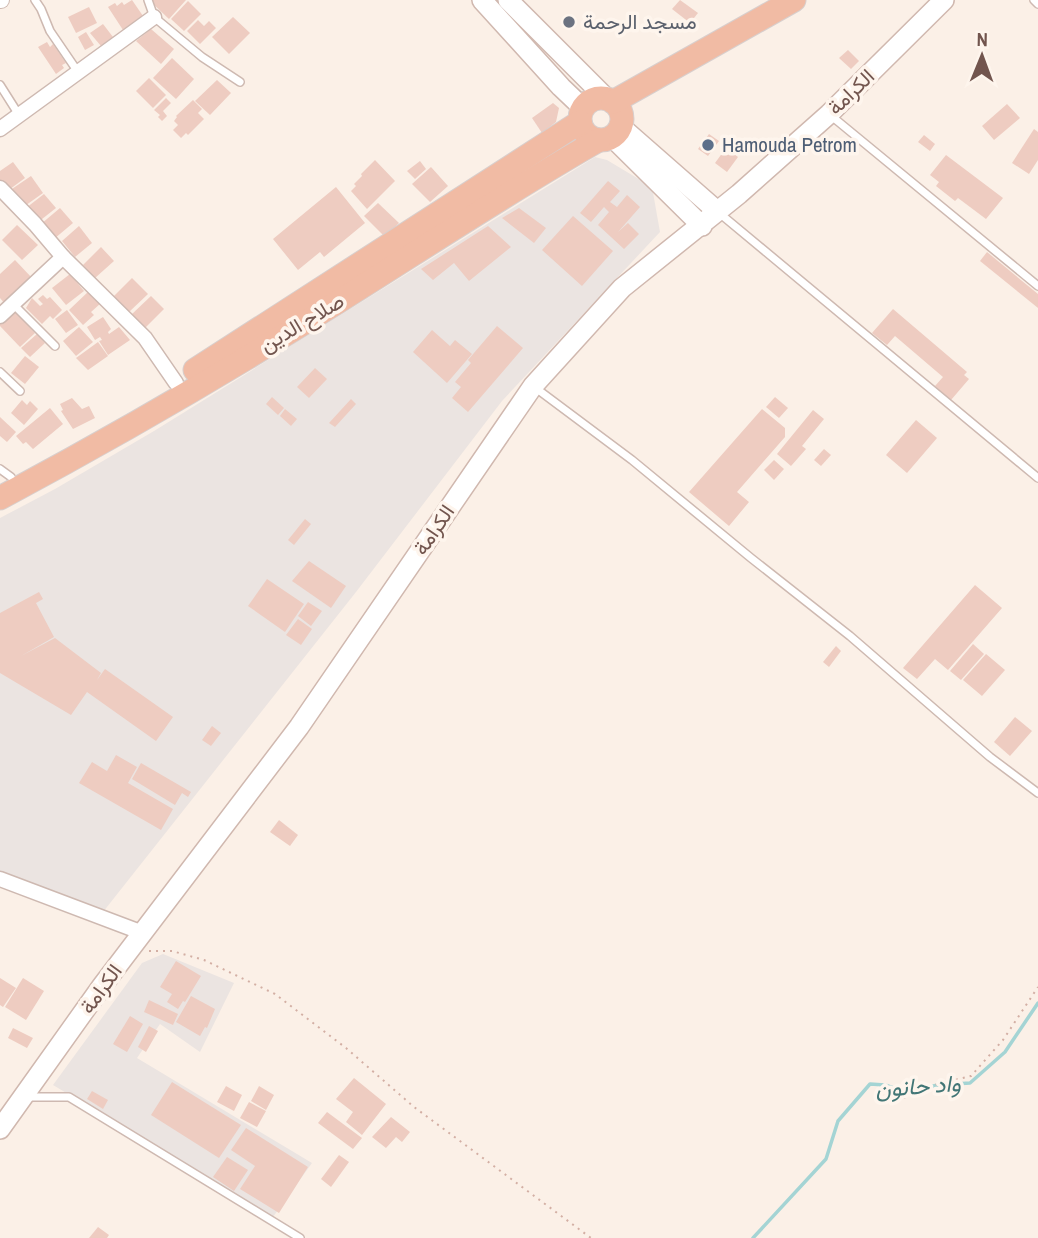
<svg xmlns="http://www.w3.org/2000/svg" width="1038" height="1238" viewBox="0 0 1038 1238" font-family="'Archivo Narrow',Vazirmatn,sans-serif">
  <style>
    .industrial { fill: #ebe4e1 }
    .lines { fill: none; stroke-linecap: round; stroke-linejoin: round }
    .stream { stroke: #a4d4d4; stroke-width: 3.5 }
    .building { fill: #eeccc1 }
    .service-casing { stroke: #ceb9b1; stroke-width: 10 }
    .minor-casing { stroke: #ceb9b1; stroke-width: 17 }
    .tertiary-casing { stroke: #ceb9b1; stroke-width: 18 }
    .secondary-casing { stroke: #d0b8af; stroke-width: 22 }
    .trunk-casing { stroke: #d8cfcd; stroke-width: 25 }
    .path { stroke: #d3afa4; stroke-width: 2; stroke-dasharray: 2 5; stroke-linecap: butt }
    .service { stroke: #fff; stroke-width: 7 }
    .minor { stroke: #fff; stroke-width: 14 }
    .tertiary { stroke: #fff; stroke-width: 16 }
    .secondary { stroke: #fff; stroke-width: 19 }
    .trunk { stroke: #f1bba4; stroke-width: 23 }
    .worship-dot { fill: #6b7280; stroke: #fef5ed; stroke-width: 2.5 }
    .service-dot { fill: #5c6f8a; stroke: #fef5ed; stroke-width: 2.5 }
    .labels { text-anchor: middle; stroke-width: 7; stroke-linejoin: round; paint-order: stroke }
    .worship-label { font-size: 21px; fill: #5b616d; stroke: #fef5ed; text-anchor: start }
    .street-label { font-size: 21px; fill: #72554e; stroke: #fef5ed }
    .service-label { font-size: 21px; fill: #4e5e75; stroke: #fef5ed; text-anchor: start }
    .water-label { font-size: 23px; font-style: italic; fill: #427676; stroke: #fef5ed }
  </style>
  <rect width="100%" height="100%" fill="#fbf0e7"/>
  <g class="industrial">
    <path d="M 595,157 L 607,160 L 652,187 L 660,232 L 502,401 L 356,592 L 103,912 L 0,872 L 0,518 L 55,489 L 154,431 Z"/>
    <path d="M 163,954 L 234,983 L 200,1052 L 160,1024 L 137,1058 L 312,1163 L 273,1217 L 53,1085 L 142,963 Z"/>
  </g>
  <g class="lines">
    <path class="stream" d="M 753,1238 L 826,1159 L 838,1121 L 870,1084 L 885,1085 L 905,1092 L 938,1085 L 970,1083 L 1005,1052 L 1038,1003"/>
  </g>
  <g class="building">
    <path d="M 132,0 L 143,16 L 123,30 L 108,7 L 115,3 L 117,6 L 122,2 L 124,5 Z"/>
    <path d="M 149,0 L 186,0 L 169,19 Z"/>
    <path d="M 680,0 L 698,13 L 690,23 L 672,9 Z"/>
    <path d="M 188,1 L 201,14 L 184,31 L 171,19 Z"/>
    <path d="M 89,7 L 97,23 L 76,33 L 68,17 Z"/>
    <path d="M 233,17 L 250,33 L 229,54 L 212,37 Z"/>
    <path d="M 198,20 L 204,26 L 209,21 L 216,28 L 200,44 L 187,31 Z"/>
    <path d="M 103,24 L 113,37 L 101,46 L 90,33 Z"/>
    <path d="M 151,29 L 174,49 L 161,64 L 136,41 Z"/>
    <path d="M 86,32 L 94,45 L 85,50 L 78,37 Z"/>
    <path d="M 47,42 L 50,47 L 53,44 L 66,63 L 62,65 L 64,68 L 56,74 L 38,47 Z"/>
    <path d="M 848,50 L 859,61 L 851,69 L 839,58 Z"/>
    <path d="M 172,58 L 194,79 L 176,99 L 153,78 Z"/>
    <path d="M 149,78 L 166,95 L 153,108 L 136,91 Z"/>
    <path d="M 217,80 L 231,93 L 210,115 L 195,101 Z"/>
    <path d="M 166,98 L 171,103 L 163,111 L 167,116 L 162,121 L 158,117 L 160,115 L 154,110 Z"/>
    <path d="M 193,100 L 202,109 L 198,113 L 204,119 L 188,135 L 186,133 L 181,138 L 173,130 L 178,125 L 174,121 L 177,117 L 176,116 Z"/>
    <path d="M 553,103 L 559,108 L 556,122 L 542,133 L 532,118 Z"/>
    <path d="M 1007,104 L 1020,118 L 994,140 L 982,126 Z"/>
    <path d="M 1034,129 L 1038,132 L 1038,160 L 1029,174 L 1012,163 Z"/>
    <path d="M 709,134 L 719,141 L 708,156 L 698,149 Z"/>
    <path d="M 924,135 L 935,144 L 930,151 L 918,142 Z"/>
    <path d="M 726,148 L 738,157 L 727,172 L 715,163 Z"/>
    <path d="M 946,155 L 1003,198 L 986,219 L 958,198 L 955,201 L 936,186 L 939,182 L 930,175 Z"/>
    <path d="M 375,160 L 395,181 L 367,209 L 351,191 L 356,186 L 354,184 L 362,176 L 361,174 Z"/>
    <path d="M 420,161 L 426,169 L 415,179 L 407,171 Z"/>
    <path d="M 13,162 L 25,178 L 6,192 L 0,184 L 0,171 Z"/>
    <path d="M 431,167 L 448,186 L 430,202 L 412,184 Z"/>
    <path d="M 31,176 L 43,193 L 22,208 L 9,191 Z"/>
    <path d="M 608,181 L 620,191 L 610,202 L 617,207 L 627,195 L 640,207 L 618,232 L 628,223 L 639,234 L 624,249 L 598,225 L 609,212 L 604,207 L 591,222 L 580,213 Z"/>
    <path d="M 336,187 L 365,223 L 324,257 L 320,252 L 298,270 L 273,239 Z"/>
    <path d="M 44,194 L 56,208 L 37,223 L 26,208 Z"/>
    <path d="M 378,203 L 399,223 L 385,237 L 364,216 Z"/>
    <path d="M 60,208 L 73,223 L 54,239 L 41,224 Z"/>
    <path d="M 519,208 L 546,228 L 534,243 L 502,218 Z"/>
    <path d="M 573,216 L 613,251 L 582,286 L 542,250 Z"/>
    <path d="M 17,225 L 38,245 L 22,260 L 2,240 Z"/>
    <path d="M 79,226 L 92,243 L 75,257 L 62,241 Z"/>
    <path d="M 488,226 L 511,247 L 469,281 L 454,263 L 433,280 L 421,269 Z"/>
    <path d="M 101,247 L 114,261 L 95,278 L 83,265 Z"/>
    <path d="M 987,252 L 1038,294 L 1038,308 L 980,261 Z"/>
    <path d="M 15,260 L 32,278 L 5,304 L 0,298 L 0,274 Z"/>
    <path d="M 70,274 L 84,291 L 66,305 L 52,288 Z"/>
    <path d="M 132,278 L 148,294 L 129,312 L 113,297 Z"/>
    <path d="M 89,291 L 101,303 L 91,312 L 94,315 L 83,325 L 69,310 Z"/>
    <path d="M 43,295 L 47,299 L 50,297 L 62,310 L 53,319 L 50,316 L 42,324 L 26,308 L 32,298 L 40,306 L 43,304 L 38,299 Z"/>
    <path d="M 151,296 L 164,309 L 144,329 L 131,315 Z"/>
    <path d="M 13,309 L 35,333 L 20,347 L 0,326 L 0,321 Z"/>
    <path d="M 893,309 L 967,372 L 964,375 L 969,379 L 951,400 L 935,386 L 943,377 L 895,336 L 887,345 L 872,333 Z"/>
    <path d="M 67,310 L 78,325 L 66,333 L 55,319 Z"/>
    <path d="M 103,317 L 111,329 L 108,332 L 109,334 L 119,327 L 130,340 L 108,355 L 99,341 L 102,340 L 100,337 L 95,340 L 87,327 Z"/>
    <path d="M 497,326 L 523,348 L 468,412 L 452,398 L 461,387 L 455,382 L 471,363 L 468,360 Z"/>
    <path d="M 79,327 L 93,342 L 76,356 L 63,341 Z"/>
    <path d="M 432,330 L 450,346 L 455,340 L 472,354 L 447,383 L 413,352 Z"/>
    <path d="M 37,334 L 45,343 L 30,357 L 21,348 Z"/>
    <path d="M 98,342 L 108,356 L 88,370 L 76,358 Z"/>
    <path d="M 25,356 L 39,367 L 25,384 L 11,373 Z"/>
    <path d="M 315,368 L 327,379 L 309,398 L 297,387 Z"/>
    <path d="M 272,397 L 284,408 L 278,415 L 266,404 Z"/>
    <path d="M 775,397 L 788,408 L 779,418 L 766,407 Z"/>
    <path d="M 72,398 L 82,409 L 89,406 L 95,418 L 73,429 L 61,411 L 63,410 L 60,404 Z"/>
    <path d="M 351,399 L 356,404 L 335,427 L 329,423 Z"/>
    <path d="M 22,400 L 27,405 L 30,401 L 38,409 L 24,425 L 11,413 Z"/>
    <path d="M 50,408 L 63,424 L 33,449 L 26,442 L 23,444 L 16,436 Z"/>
    <path d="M 285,409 L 297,419 L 291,426 L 280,416 Z"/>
    <path d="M 762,409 L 785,428 L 785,437 L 737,492 L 749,502 L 729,526 L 689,492 Z"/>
    <path d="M 813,410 L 824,419 L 802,446 L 806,449 L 791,466 L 777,454 Z"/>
    <path d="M 0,417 L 16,432 L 7,442 L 0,436 Z"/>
    <path d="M 916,420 L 937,438 L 907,473 L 886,455 Z"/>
    <path d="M 824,449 L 831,455 L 821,466 L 814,460 Z"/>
    <path d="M 774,460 L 784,469 L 774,480 L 764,470 Z"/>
    <path d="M 305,519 L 311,524 L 294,545 L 288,540 Z"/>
    <path d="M 309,561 L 346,586 L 331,608 L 292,581 Z"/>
    <path d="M 267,579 L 304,604 L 285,632 L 248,606 Z"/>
    <path d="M 975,585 L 1002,608 L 948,670 L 935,659 L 917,679 L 903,668 Z"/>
    <path d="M 39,592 L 43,599 L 36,603 L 54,637 L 21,656 L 55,638 L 101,673 L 97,680 L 105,669 L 173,717 L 156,741 L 87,692 L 71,715 L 0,673 L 0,613 Z"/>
    <path d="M 308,602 L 322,611 L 311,626 L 298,616 Z"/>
    <path d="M 298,619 L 312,629 L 301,645 L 286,635 Z"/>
    <path d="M 973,644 L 984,654 L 961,680 L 950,671 Z"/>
    <path d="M 836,646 L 841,651 L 829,667 L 823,662 Z"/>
    <path d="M 986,654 L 1005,670 L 982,696 L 963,680 Z"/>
    <path d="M 1015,717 L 1032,731 L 1010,756 L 994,742 Z"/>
    <path d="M 212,726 L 221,733 L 211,746 L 202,740 Z"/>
    <path d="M 116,755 L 137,767 L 128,783 L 173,809 L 161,830 L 79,783 L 92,762 L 107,771 Z"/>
    <path d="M 141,763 L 191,792 L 188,797 L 182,793 L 175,805 L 132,779 Z"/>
    <path d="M 279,820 L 298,835 L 290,846 L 270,832 Z"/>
    <path d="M 176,961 L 201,976 L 185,1002 L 183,1001 L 178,1009 L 167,1002 L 172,994 L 160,987 Z"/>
    <path d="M 0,978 L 16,988 L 3,1007 L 0,1005 Z"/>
    <path d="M 23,978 L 44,991 L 26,1020 L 5,1007 Z"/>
    <path d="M 191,996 L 215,1009 L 207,1028 L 205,1027 L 200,1036 L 176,1022 Z"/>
    <path d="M 149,1000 L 178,1014 L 173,1025 L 144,1012 Z"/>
    <path d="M 130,1016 L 143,1024 L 127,1052 L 113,1044 Z"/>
    <path d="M 149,1026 L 158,1031 L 146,1052 L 138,1047 Z"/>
    <path d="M 13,1028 L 33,1038 L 27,1048 L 8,1038 Z"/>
    <path d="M 354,1078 L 386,1104 L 362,1135 L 346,1122 L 353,1112 L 336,1099 Z"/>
    <path d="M 172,1082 L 241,1125 L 219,1158 L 151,1115 Z"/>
    <path d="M 226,1086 L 242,1095 L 234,1111 L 217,1102 Z"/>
    <path d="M 259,1086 L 274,1095 L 266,1110 L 251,1101 Z"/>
    <path d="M 92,1091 L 108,1100 L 103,1109 L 87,1099 Z"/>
    <path d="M 249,1102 L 266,1111 L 257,1127 L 240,1118 Z"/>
    <path d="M 327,1112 L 362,1138 L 353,1149 L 318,1123 Z"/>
    <path d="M 391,1117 L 410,1132 L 402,1142 L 396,1137 L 386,1148 L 372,1137 Z"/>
    <path d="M 246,1128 L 308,1167 L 279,1213 L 240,1189 L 255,1166 L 231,1150 Z"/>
    <path d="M 339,1155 L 349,1162 L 331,1187 L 321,1179 Z"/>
    <path d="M 227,1157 L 248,1170 L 234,1191 L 213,1177 Z"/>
    <path d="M 98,1227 L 109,1235 L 107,1238 L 89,1238 Z"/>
  </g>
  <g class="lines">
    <defs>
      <g id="service">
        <path d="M 35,0 L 41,9 L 50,31 L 78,72"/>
        <path d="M 148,0 L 154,17 L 202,57 L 240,82"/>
        <path d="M 1034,0 L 1038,4"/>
        <path d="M 0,85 L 19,115"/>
        <path d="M 829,114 L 1038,286"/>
        <path d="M 718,212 L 1038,478"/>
        <path d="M 13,304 L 55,346"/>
        <path d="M 0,372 L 20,391"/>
        <path d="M 533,386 L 632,460 L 751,558 L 850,636 L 990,757 L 1038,793"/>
        <path d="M 0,469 L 11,477"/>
        <path d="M 27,1097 L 69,1097 L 300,1238"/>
      </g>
      <g id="minor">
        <path d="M 0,129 L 154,17"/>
        <path d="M 0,188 L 35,224 L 63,257 L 145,338 L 176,383"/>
        <path d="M 0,316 L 63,257"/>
        <path d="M 0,879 L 143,933"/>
      </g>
      <path id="tertiary" d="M 0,0 L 1,0"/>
      <g id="secondary">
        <path d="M 482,0 L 561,87 L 583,108"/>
        <path d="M 508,0 L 607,99"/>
        <path d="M 620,126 L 717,211"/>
        <path d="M 612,137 L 702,226"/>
        <path d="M 0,1129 L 102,986 L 299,727 L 533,386 L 622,288 L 739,194 L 829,114 L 944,0"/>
      </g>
      <g id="trunk">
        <circle cx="601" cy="119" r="21"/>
        <path d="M 613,102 L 794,0"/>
        <path d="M 195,370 L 580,122"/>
        <path d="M 0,498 C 116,436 230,370 341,300 C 427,246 511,190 599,140"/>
      </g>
    </defs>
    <use href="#service" class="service-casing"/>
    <use href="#minor" class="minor-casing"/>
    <use href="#tertiary" class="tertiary-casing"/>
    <use href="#secondary" class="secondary-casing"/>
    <use href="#trunk" class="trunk-casing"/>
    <g class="path">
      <path d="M 149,951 L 172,951 L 204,960 L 275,994 L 346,1048 L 414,1107 L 591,1238"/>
      <path d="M 897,1101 L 930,1086 L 971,1076 L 1003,1040 L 1038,987"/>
    </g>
    <use href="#service" class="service"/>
    <use href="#minor" class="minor"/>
    <use href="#tertiary" class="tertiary"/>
    <use href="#secondary" class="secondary"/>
    <use href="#trunk" class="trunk"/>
  </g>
  <circle class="worship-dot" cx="569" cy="22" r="7"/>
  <circle class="service-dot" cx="708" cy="145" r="7"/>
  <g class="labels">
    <g class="worship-label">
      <text x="583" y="29">مسجد الرحمة</text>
    </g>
    <g class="street-label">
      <text transform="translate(851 92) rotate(-44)" y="7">الكرامة</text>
      <text transform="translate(302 323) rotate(-31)" y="7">صلاح الدين</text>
      <text transform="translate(434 530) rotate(-56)" y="7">الكرامة</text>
      <text transform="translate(101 989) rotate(-54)" y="7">الكرامة</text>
    </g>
    <g class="service-label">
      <text x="722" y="152">Hamouda Petrom</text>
    </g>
    <g class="water-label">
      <text transform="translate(918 1086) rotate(-4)" y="8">واد حانون</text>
    </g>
  </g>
  <g transform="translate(982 56) rotate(1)" stroke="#fef5ed" stroke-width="5" paint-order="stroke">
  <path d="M0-5L12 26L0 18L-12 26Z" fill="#72554e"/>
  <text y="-10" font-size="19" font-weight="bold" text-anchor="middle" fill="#72554e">N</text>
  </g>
</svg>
